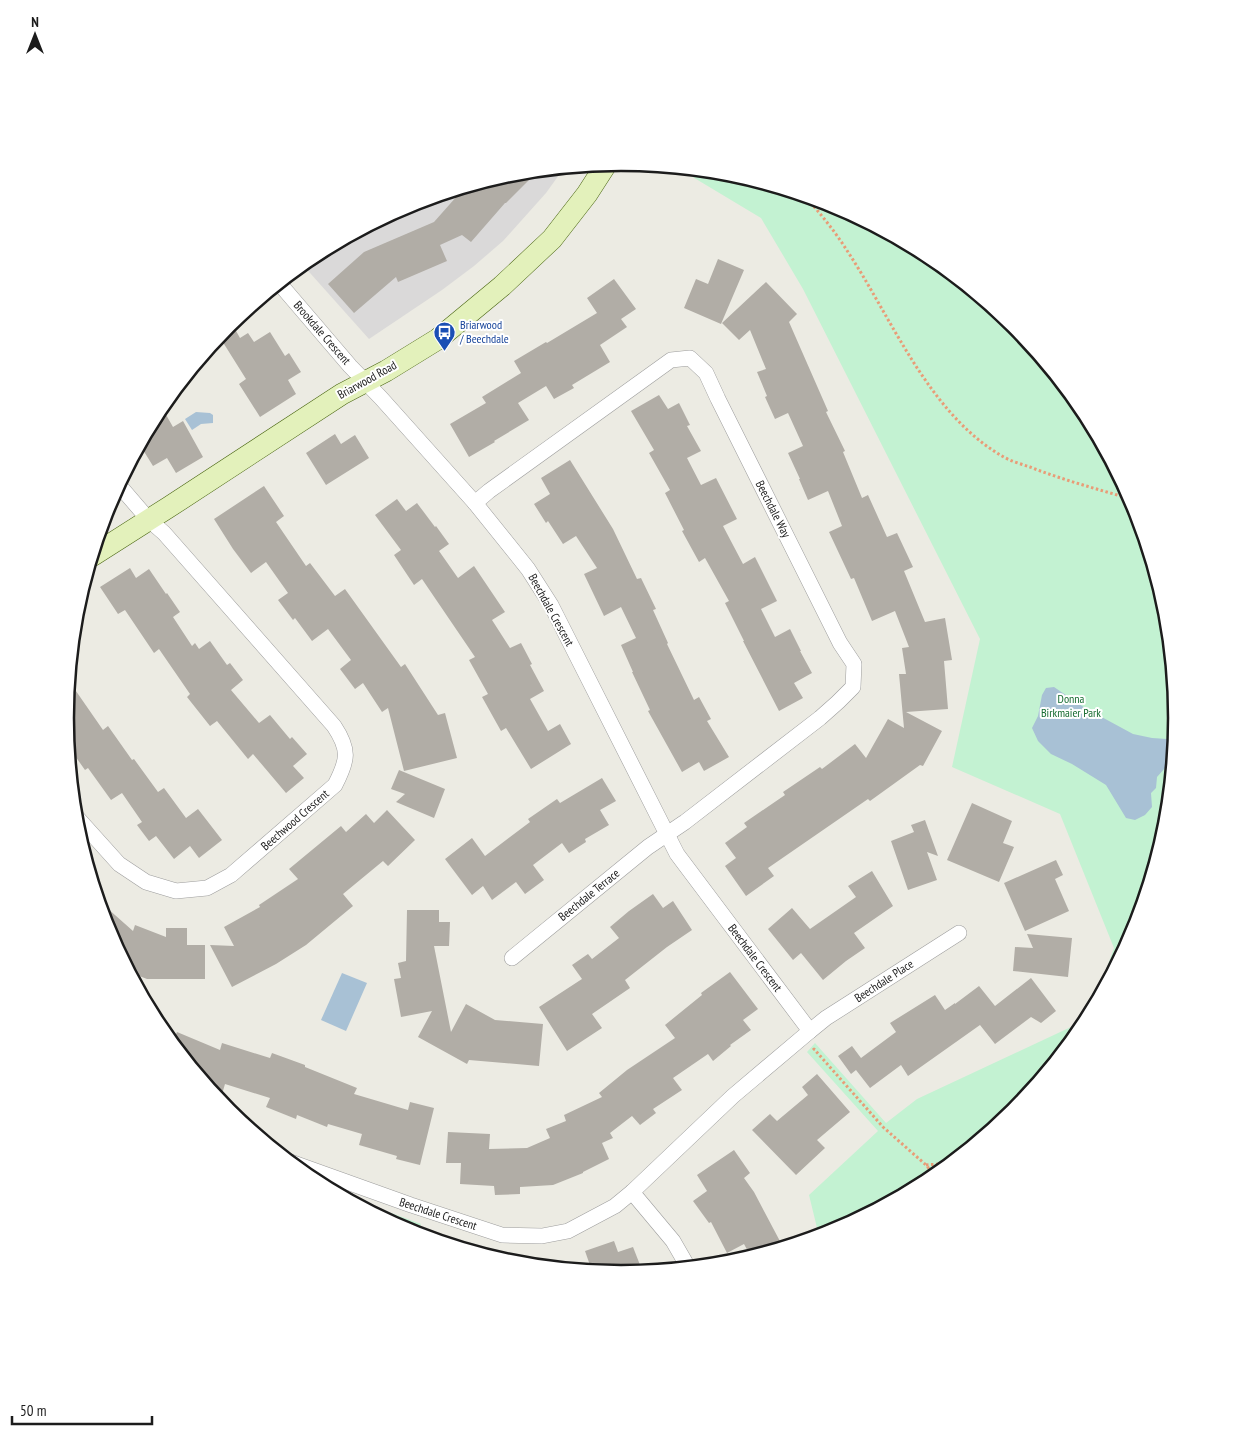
<svg xmlns="http://www.w3.org/2000/svg" width="1242" height="1436" viewBox="0 0 1242 1436" font-family="'PT Sans Narrow',sans-serif">
  <style>
    .residential { fill: #dad9d9 }
    .park { fill: #c3f2d2 }
    .water { fill: #a8c1d5 }
    .building { fill: #b1ada6 }
    .lines { fill: none; stroke-linecap: round; stroke-linejoin: round }
    .street-casing { stroke: #9d9d9d; stroke-width: 16 }
    .secondary-casing { stroke: #496511; stroke-width: 22 }
    .path { stroke: #e99c77; stroke-width: 3; stroke-dasharray: 2.5 2.5; stroke-linecap: butt }
    .street { stroke: #fff; stroke-width: 15 }
    .secondary { stroke: #e3f1bb; stroke-width: 21 }
    .labels { text-anchor: middle; stroke-width: 4; stroke-linejoin: round; paint-order: stroke }
    .transit-label { font-size: 12px; fill: #164399; stroke: #fff; text-anchor: start }
    .street-label { font-size: 12px; fill: #1c1c1c; stroke: #fff }
    .park-label { font-size: 12px; fill: #176c31; stroke: #fff }
    .rim { fill: none; stroke: #1c1c1c; stroke-width: 2.5 }
  </style>
  <rect width="100%" height="100%" fill="#ecebe3"/>
  <path class="residential" d="M 564,168 L 546,193 L 503,241 L 474,266 L 442,290 L 369,339 L 302,264 L 312,256 L 408,204 L 513,173 Z"/>
  <g class="park">
    <path d="M 676,167 L 730,173 L 834,204 L 930,256 L 1014,325 L 1083,409 L 1135,505 L 1166,610 L 1177,718 L 1166,827 L 1135,931 L 1090,1014 L 1114,948 L 1060,814 L 952,767 L 980,639 L 803,289 L 761,218 Z"/>
    <path d="M 1088,1019 L 1083,1027 L 1014,1111 L 930,1180 L 834,1232 L 819,1236 L 809,1195 L 878,1131 L 807,1052 L 815,1043 L 886,1123 L 917,1099 Z"/>
    <path d="M 334,1192 L 421,1224 L 417,1234 L 408,1232 Z"/>
  </g>
  <g class="water">
    <path d="M 196,412 L 210,413 L 213,415 L 213,423 L 201,424 L 192,430 L 185,419 Z"/>
    <path d="M 1054,687 L 1085,708 L 1133,734 L 1152,738 L 1167,739 L 1173,735 L 1176,726 L 1173,759 L 1157,777 L 1156,788 L 1151,793 L 1152,807 L 1145,815 L 1135,820 L 1126,818 L 1106,785 L 1072,764 L 1051,754 L 1038,741 L 1032,728 L 1038,716 L 1042,695 L 1046,688 Z"/>
    <path d="M 342,973 L 367,983 L 346,1031 L 321,1020 Z"/>
  </g>
  <g class="building">
    <path d="M 539,170 L 506,203 L 505,203 L 471,242 L 462,235 L 440,245 L 447,261 L 398,282 L 396,277 L 354,313 L 328,284 L 364,252 L 434,222 L 465,187 L 513,173 Z"/>
    <path d="M 718,259 L 744,270 L 721,324 L 684,308 L 696,279 L 708,284 Z"/>
    <path d="M 614,279 L 636,309 L 621,319 L 627,327 L 600,345 L 610,362 L 572,385 L 574,388 L 554,399 L 546,386 L 518,403 L 529,420 L 494,441 L 495,442 L 469,457 L 450,424 L 486,403 L 482,397 L 521,373 L 514,361 L 546,342 L 547,343 L 597,313 L 587,298 Z"/>
    <path d="M 766,282 L 797,314 L 789,322 L 828,411 L 826,412 L 845,451 L 843,452 L 862,498 L 868,495 L 887,537 L 897,533 L 913,567 L 904,571 L 925,622 L 945,618 L 952,660 L 944,661 L 948,709 L 906,712 L 942,731 L 923,766 L 920,765 L 870,801 L 868,799 L 768,868 L 774,876 L 746,896 L 725,866 L 736,858 L 725,843 L 747,827 L 744,823 L 785,795 L 783,792 L 820,767 L 822,769 L 855,744 L 866,758 L 888,719 L 904,728 L 899,674 L 906,674 L 902,648 L 909,647 L 895,611 L 872,621 L 854,578 L 851,579 L 829,532 L 842,526 L 828,491 L 808,500 L 799,479 L 800,479 L 788,453 L 803,446 L 788,413 L 775,419 L 765,397 L 767,396 L 757,372 L 766,369 L 750,330 L 739,340 L 722,323 Z"/>
    <path d="M 231,322 L 240,338 L 248,333 L 254,342 L 270,332 L 285,356 L 289,353 L 301,372 L 288,380 L 296,394 L 260,417 L 239,384 L 246,379 L 219,336 Z"/>
    <path d="M 659,395 L 668,409 L 679,403 L 690,425 L 687,426 L 701,451 L 687,458 L 701,485 L 716,478 L 737,519 L 723,526 L 743,564 L 755,557 L 777,601 L 761,609 L 775,637 L 790,629 L 801,651 L 800,651 L 812,673 L 794,683 L 803,698 L 779,711 L 743,641 L 744,641 L 725,603 L 729,601 L 705,558 L 699,562 L 682,531 L 684,530 L 665,493 L 670,490 L 649,453 L 654,450 L 631,411 Z"/>
    <path d="M 161,406 L 173,427 L 183,421 L 203,457 L 176,473 L 167,458 L 153,466 L 140,445 Z"/>
    <path d="M 335,434 L 341,444 L 355,435 L 369,458 L 326,485 L 306,453 Z"/>
    <path d="M 570,460 L 613,529 L 637,579 L 641,578 L 656,609 L 653,610 L 668,643 L 667,644 L 694,700 L 699,697 L 711,719 L 707,721 L 729,757 L 704,771 L 699,762 L 682,772 L 648,711 L 650,710 L 632,672 L 633,672 L 621,645 L 636,638 L 621,607 L 604,616 L 584,574 L 597,568 L 576,536 L 563,544 L 548,521 L 546,523 L 534,504 L 550,494 L 541,478 Z"/>
    <path d="M 264,486 L 284,516 L 276,522 L 306,566 L 310,563 L 335,596 L 345,589 L 401,667 L 405,664 L 438,715 L 445,713 L 457,758 L 404,771 L 388,708 L 382,712 L 363,683 L 355,689 L 340,669 L 351,660 L 328,629 L 312,641 L 295,618 L 293,620 L 278,600 L 288,593 L 266,562 L 251,573 L 233,549 L 214,519 Z"/>
    <path d="M 397,499 L 406,511 L 417,503 L 435,527 L 436,526 L 449,544 L 439,551 L 458,578 L 474,566 L 505,612 L 492,620 L 510,648 L 521,643 L 532,664 L 530,665 L 544,691 L 530,699 L 548,731 L 560,724 L 571,744 L 531,769 L 506,728 L 501,731 L 482,697 L 488,694 L 469,660 L 475,657 L 422,579 L 414,585 L 394,555 L 401,550 L 375,515 Z"/>
    <path d="M 130,568 L 136,578 L 149,569 L 166,594 L 167,593 L 180,612 L 173,617 L 192,646 L 195,643 L 199,649 L 210,641 L 227,665 L 230,663 L 243,680 L 231,690 L 259,723 L 270,715 L 290,739 L 292,737 L 307,754 L 293,766 L 304,778 L 286,793 L 253,754 L 248,759 L 217,721 L 210,726 L 187,697 L 190,694 L 159,649 L 154,653 L 125,610 L 118,614 L 100,587 Z"/>
    <path d="M 69,681 L 103,730 L 108,726 L 132,760 L 134,759 L 158,792 L 164,788 L 186,818 L 198,809 L 222,840 L 199,858 L 190,846 L 174,859 L 156,836 L 149,841 L 137,825 L 142,822 L 122,793 L 111,800 L 88,768 L 85,770 L 68,746 L 65,718 Z"/>
    <path d="M 399,770 L 445,789 L 434,818 L 396,802 L 405,794 L 391,789 Z"/>
    <path d="M 602,778 L 616,801 L 600,810 L 609,825 L 585,839 L 586,842 L 569,853 L 562,843 L 533,865 L 544,880 L 525,894 L 516,882 L 492,900 L 483,886 L 472,895 L 445,859 L 472,838 L 485,856 L 530,822 L 528,819 L 557,799 L 560,803 Z"/>
    <path d="M 972,803 L 1012,821 L 1003,843 L 1014,847 L 999,882 L 947,860 Z"/>
    <path d="M 387,810 L 415,840 L 388,866 L 383,861 L 343,894 L 353,906 L 306,945 L 276,964 L 232,987 L 210,945 L 234,946 L 224,927 L 260,907 L 259,905 L 298,879 L 289,869 L 341,826 L 346,832 L 366,814 L 374,823 Z"/>
    <path d="M 925,820 L 938,856 L 927,852 L 937,880 L 908,890 L 891,841 L 914,832 L 911,825 Z"/>
    <path d="M 1056,860 L 1063,875 L 1055,879 L 1069,911 L 1025,931 L 1004,883 Z"/>
    <path d="M 872,871 L 893,906 L 854,933 L 865,948 L 846,961 L 823,980 L 801,953 L 793,960 L 768,929 L 792,908 L 810,929 L 856,897 L 848,886 Z"/>
    <path d="M 653,894 L 663,908 L 673,901 L 692,930 L 667,947 L 625,980 L 630,988 L 592,1014 L 602,1028 L 567,1051 L 539,1007 L 582,979 L 572,965 L 588,954 L 592,959 L 619,938 L 610,927 L 629,911 Z"/>
    <path d="M 98,900 L 133,931 L 135,925 L 166,937 L 166,928 L 187,928 L 187,945 L 205,945 L 205,979 L 147,979 L 129,972 L 107,930 Z"/>
    <path d="M 407,910 L 439,910 L 439,922 L 450,922 L 449,946 L 434,946 L 451,1032 L 466,1004 L 495,1020 L 543,1024 L 539,1066 L 469,1060 L 467,1064 L 418,1037 L 432,1011 L 401,1017 L 394,979 L 401,978 L 398,963 L 406,961 Z"/>
    <path d="M 1027,934 L 1072,938 L 1068,977 L 1013,971 L 1015,947 L 1033,948 Z"/>
    <path d="M 730,972 L 758,1009 L 743,1020 L 751,1030 L 730,1045 L 731,1046 L 713,1061 L 708,1054 L 673,1078 L 682,1090 L 653,1109 L 656,1113 L 640,1125 L 632,1116 L 610,1133 L 613,1138 L 602,1143 L 609,1159 L 583,1172 L 583,1173 L 553,1185 L 520,1187 L 520,1194 L 495,1195 L 494,1186 L 460,1184 L 461,1163 L 446,1163 L 448,1132 L 490,1134 L 489,1149 L 527,1148 L 550,1138 L 546,1129 L 566,1121 L 564,1115 L 602,1097 L 599,1093 L 627,1070 L 675,1038 L 665,1025 L 702,995 L 701,993 Z"/>
    <path d="M 1031,978 L 1056,1011 L 1041,1023 L 1031,1017 L 995,1044 L 980,1025 L 908,1076 L 901,1065 L 870,1088 L 856,1070 L 851,1074 L 838,1056 L 852,1046 L 861,1058 L 896,1032 L 890,1023 L 935,995 L 945,1010 L 955,1003 L 955,1004 L 979,986 L 995,1006 Z"/>
    <path d="M 177,1032 L 220,1050 L 222,1043 L 270,1058 L 272,1053 L 305,1065 L 305,1067 L 357,1088 L 354,1094 L 408,1110 L 410,1102 L 434,1108 L 420,1165 L 396,1159 L 397,1156 L 359,1145 L 362,1134 L 328,1124 L 327,1127 L 297,1115 L 296,1119 L 266,1107 L 270,1098 L 225,1084 L 220,1101 L 172,1043 Z"/>
    <path d="M 817,1074 L 850,1112 L 817,1140 L 825,1148 L 796,1175 L 752,1130 L 770,1114 L 777,1121 L 808,1095 L 802,1087 Z"/>
    <path d="M 734,1150 L 750,1173 L 744,1178 L 754,1192 L 782,1245 L 769,1251 L 751,1257 L 744,1244 L 727,1253 L 711,1222 L 709,1223 L 693,1201 L 707,1191 L 697,1175 Z"/>
    <path d="M 614,1241 L 618,1252 L 633,1247 L 642,1270 L 633,1273 L 621,1274 L 592,1271 L 585,1251 Z"/>
  </g>
  <g class="lines">
    <defs>
      <g id="street">
        <path d="M 279,283 L 350,366 L 381,398 L 475,503 L 528,569 L 551,605 L 677,854 L 810,1031 L 733,1096 L 632,1192 L 615,1206 L 568,1231 L 542,1236 L 502,1235 L 411,1205 L 288,1161"/>
        <path d="M 475,503 L 489,491 L 671,360 L 690,358 L 706,373 L 718,399 L 840,643 L 854,664 L 853,687 L 838,702 L 820,718 L 685,822 L 648,847 L 512,958"/>
        <path d="M 74,814 L 119,864 L 146,882 L 176,891 L 207,888 L 231,875 L 335,785 C 348,760 350,750 334,726 L 164,533 L 149,520 L 118,484"/>
        <path d="M 810,1031 L 826,1018 L 959,933"/>
        <path d="M 632,1192 L 673,1241 L 688,1267"/>
      </g>
      <path id="secondary" d="M 92,556 L 169,507 L 342,394 L 386,371 L 438,339 L 502,286 L 552,239 L 587,194 L 607,163"/>
    </defs>
    <use href="#street" class="street-casing"/>
    <use href="#secondary" class="secondary-casing"/>
    <g class="path">
      <path d="M 804,195 C 819,212 834,230 846,249 C 892,318 928,413 1002,456 C 1010,461 1021,464 1030,467 C 1063,480 1097,489 1131,499"/>
      <path d="M 813,1050 L 814,1049 L 883,1127 L 926,1165 L 935,1176"/>
      <path d="M 926,1165 L 951,1163"/>
      <path d="M 401,1228 L 406,1220"/>
    </g>
    <use href="#street" class="street"/>
    <use href="#secondary" class="secondary"/>
  </g>
  <defs>
    <symbol id="bus-pin" viewBox="-11 -11 22 30"><path d="M0 17L-7.5 6A9.5 9.5 0 1 1 7.5 6Z" fill="#1a4fb4" stroke="#fff"/><path d="M-5-6H5V4H4V6H2V4H-2V6H-4V4H-5ZM-3.5-4V0h7V-4ZM-3.5 1.2v1.5H-2V1.2ZM2 1.2v1.5H3.5V1.2Z" fill="#fff"/></symbol>
  </defs>
  <g fill-rule="evenodd">
    <use href="#bus-pin" x="432" y="320" width="25" height="34"/>
  </g>
  <g class="labels">
    <g class="transit-label">
      <text x="460" y="329">Briarwood<tspan x="460" dy="14">/ Beechdale</tspan></text>
    </g>
    <g class="street-label">
      <text transform="translate(322 333) rotate(49)" y="4">Brookdale Crescent</text>
      <text transform="translate(367 380) rotate(-29)" y="4">Briarwood Road</text>
      <text transform="translate(773 509) rotate(63)" y="4">Beechdale Way</text>
      <text transform="translate(551 610) rotate(61)" y="4">Beechdale Crescent</text>
      <text transform="translate(295 820) rotate(-41)" y="4">Beechwood Crescent</text>
      <text transform="translate(589 895) rotate(-39)" y="4">Beechdale Terrace</text>
      <text transform="translate(755 958) rotate(53)" y="4">Beechdale Crescent</text>
      <text transform="translate(884 981) rotate(-33)" y="4">Beechdale Place</text>
      <text transform="translate(438 1214) rotate(18)" y="4">Beechdale Crescent</text>
    </g>
    <g class="park-label">
      <text x="1071" y="703">Donna<tspan x="1071" dy="14">Birkmaier Park</tspan></text>
    </g>
  </g>
  <path d="M0 0H1242V1436H0ZM74 718a547 547 0 1 1 1094 0a547 547 0 1 1-1094 0Z" fill="#fff" fill-rule="evenodd"/>
  <path class="rim" d="M74 718a547 547 0 1 1 1094 0a547 547 0 1 1-1094 0Z"/>
  <g transform="translate(35 35)" stroke="#ffffff" stroke-width="4" paint-order="stroke">
  <path d="M0-4L9 19L0 12L-9 19Z" fill="#1c1c1c"/>
  <text y="-8" font-size="14" font-weight="bold" text-anchor="middle" fill="#1c1c1c">N</text>
  </g>
  <path d="M12 1416v8h140v-8" fill="none" stroke="#1c1c1c" stroke-width="2.5"/>
  <text x="20" y="1416" font-size="15" fill="#1c1c1c" stroke="#ffffff" stroke-width="4" paint-order="stroke">50 m</text>
</svg>
